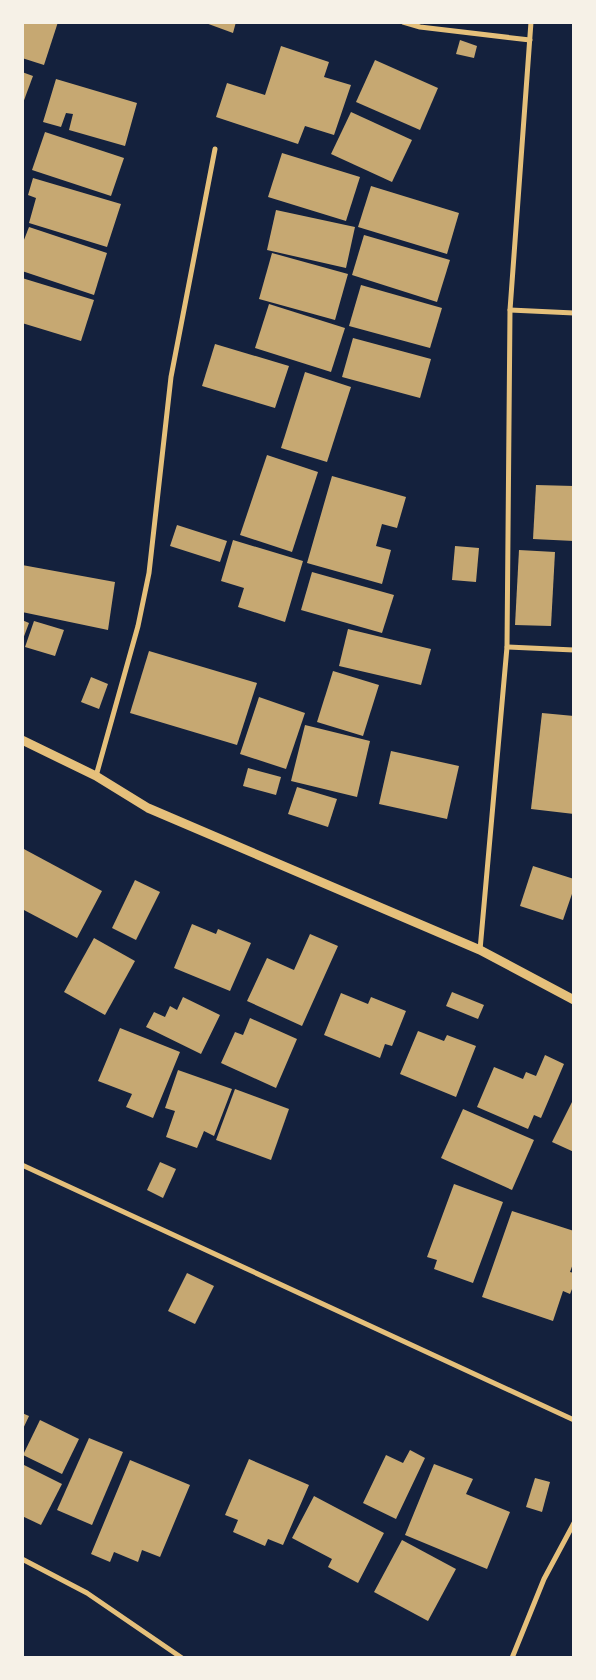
<svg xmlns="http://www.w3.org/2000/svg" width="596" height="1680" viewBox="0 0 596 1680" font-family="'Sofia Sans Condensed',sans-serif">
  <style>
    .building { fill: #c6a872 }
    .lines { fill: none; stroke-linecap: round; stroke-linejoin: round }
    .minor { stroke: #e5c07b; stroke-width: 5 }
    .tertiary { stroke: #e5c07b; stroke-width: 9 }
  </style>
  <rect width="100%" height="100%" fill="#14213d"/>
  <g class="building">
    <path d="M 22,22 L 58,22 L 44,65 L 22,58 Z"/>
    <path d="M 203,22 L 236,22 L 233,33 Z"/>
    <path d="M 460,40 L 477,46 L 474,58 L 456,54 Z"/>
    <path d="M 281,46 L 329,62 L 324,77 L 351,85 L 334,135 L 305,126 L 298,144 L 216,117 L 227,83 L 265,95 Z"/>
    <path d="M 375,60 L 438,88 L 420,130 L 356,102 Z"/>
    <path d="M 22,72 L 33,76 L 23,103 L 22,103 Z"/>
    <path d="M 56,79 L 137,103 L 125,146 L 69,130 L 73,114 L 66,113 L 61,127 L 43,122 Z"/>
    <path d="M 351,112 L 412,140 L 392,182 L 331,154 Z"/>
    <path d="M 45,132 L 124,158 L 111,196 L 32,170 Z"/>
    <path d="M 282,153 L 360,177 L 346,221 L 268,197 Z"/>
    <path d="M 33,178 L 121,204 L 107,247 L 29,223 L 36,198 L 28,195 Z"/>
    <path d="M 371,186 L 459,213 L 447,254 L 358,227 Z"/>
    <path d="M 276,210 L 355,227 L 346,268 L 267,250 Z"/>
    <path d="M 29,227 L 107,253 L 94,295 L 22,271 L 22,245 Z"/>
    <path d="M 364,235 L 450,260 L 437,302 L 352,275 Z"/>
    <path d="M 272,253 L 348,274 L 335,320 L 259,299 Z"/>
    <path d="M 22,278 L 94,300 L 81,341 L 22,323 Z"/>
    <path d="M 361,285 L 442,308 L 430,348 L 349,326 Z"/>
    <path d="M 269,304 L 345,328 L 331,372 L 255,348 Z"/>
    <path d="M 353,338 L 431,359 L 420,398 L 342,377 Z"/>
    <path d="M 215,344 L 289,366 L 275,408 L 202,386 Z"/>
    <path d="M 305,372 L 351,387 L 327,462 L 281,448 Z"/>
    <path d="M 267,455 L 318,472 L 292,552 L 240,535 Z"/>
    <path d="M 332,476 L 406,497 L 397,528 L 382,524 L 376,546 L 391,550 L 382,584 L 307,563 Z"/>
    <path d="M 536,485 L 574,486 L 574,541 L 533,539 Z"/>
    <path d="M 177,525 L 227,541 L 220,562 L 170,546 Z"/>
    <path d="M 233,540 L 303,561 L 285,622 L 238,607 L 244,588 L 221,581 Z"/>
    <path d="M 455,546 L 479,548 L 476,582 L 452,580 Z"/>
    <path d="M 519,550 L 555,552 L 551,626 L 515,625 Z"/>
    <path d="M 22,565 L 115,582 L 108,630 L 22,612 Z"/>
    <path d="M 312,572 L 394,595 L 382,633 L 301,610 Z"/>
    <path d="M 22,620 L 29,623 L 23,639 L 22,639 Z"/>
    <path d="M 34,621 L 64,630 L 55,656 L 25,647 Z"/>
    <path d="M 348,629 L 431,649 L 421,685 L 339,666 Z"/>
    <path d="M 149,651 L 257,683 L 237,745 L 130,713 Z"/>
    <path d="M 333,671 L 379,685 L 363,736 L 317,722 Z"/>
    <path d="M 91,677 L 108,684 L 99,709 L 81,702 Z"/>
    <path d="M 259,697 L 305,713 L 286,769 L 240,754 Z"/>
    <path d="M 542,713 L 574,716 L 574,814 L 531,809 Z"/>
    <path d="M 305,725 L 370,741 L 357,797 L 291,781 Z"/>
    <path d="M 391,751 L 459,766 L 447,819 L 379,804 Z"/>
    <path d="M 248,768 L 281,777 L 276,795 L 243,786 Z"/>
    <path d="M 297,787 L 337,799 L 328,827 L 288,814 Z"/>
    <path d="M 22,848 L 102,891 L 77,938 L 22,909 Z"/>
    <path d="M 533,866 L 574,879 L 574,888 L 563,920 L 520,906 Z"/>
    <path d="M 135,880 L 160,892 L 136,940 L 112,928 Z"/>
    <path d="M 192,924 L 216,934 L 218,929 L 251,943 L 230,991 L 174,968 Z"/>
    <path d="M 310,934 L 338,946 L 302,1026 L 247,1001 L 267,958 L 294,970 Z"/>
    <path d="M 94,938 L 135,961 L 105,1015 L 64,992 Z"/>
    <path d="M 452,992 L 484,1005 L 478,1019 L 446,1006 Z"/>
    <path d="M 341,993 L 368,1004 L 371,997 L 406,1011 L 392,1046 L 385,1044 L 380,1058 L 324,1035 Z"/>
    <path d="M 183,997 L 220,1015 L 201,1054 L 146,1027 L 154,1012 L 165,1017 L 170,1006 L 177,1010 Z"/>
    <path d="M 250,1018 L 297,1039 L 276,1088 L 221,1063 L 235,1032 L 243,1035 Z"/>
    <path d="M 120,1028 L 180,1052 L 153,1118 L 126,1107 L 132,1094 L 98,1081 Z"/>
    <path d="M 418,1031 L 444,1041 L 447,1035 L 476,1046 L 456,1097 L 400,1074 Z"/>
    <path d="M 545,1055 L 564,1064 L 541,1118 L 534,1115 L 528,1129 L 477,1107 L 494,1067 L 523,1079 L 526,1072 L 536,1076 Z"/>
    <path d="M 178,1070 L 232,1089 L 214,1136 L 204,1131 L 197,1148 L 166,1137 L 175,1111 L 165,1108 Z"/>
    <path d="M 235,1089 L 289,1109 L 271,1160 L 216,1140 Z"/>
    <path d="M 574,1098 L 574,1152 L 552,1142 Z"/>
    <path d="M 463,1109 L 534,1140 L 512,1190 L 441,1158 Z"/>
    <path d="M 160,1162 L 176,1169 L 163,1198 L 147,1190 Z"/>
    <path d="M 454,1184 L 503,1202 L 473,1283 L 434,1269 L 437,1260 L 427,1257 Z"/>
    <path d="M 512,1211 L 574,1231 L 574,1261 L 570,1272 L 574,1273 L 574,1284 L 570,1294 L 563,1291 L 553,1321 L 482,1297 Z"/>
    <path d="M 187,1273 L 214,1286 L 195,1324 L 168,1311 Z"/>
    <path d="M 22,1413 L 29,1416 L 22,1431 Z"/>
    <path d="M 40,1420 L 79,1439 L 62,1474 L 23,1455 Z"/>
    <path d="M 89,1438 L 123,1452 L 92,1525 L 57,1510 Z"/>
    <path d="M 410,1450 L 425,1458 L 396,1519 L 363,1503 L 386,1455 L 403,1463 Z"/>
    <path d="M 249,1459 L 309,1485 L 283,1545 L 268,1539 L 265,1546 L 233,1532 L 238,1520 L 225,1515 Z"/>
    <path d="M 130,1460 L 190,1485 L 160,1557 L 142,1550 L 138,1562 L 114,1552 L 110,1562 L 91,1554 Z"/>
    <path d="M 22,1464 L 62,1484 L 41,1525 L 22,1516 Z"/>
    <path d="M 434,1464 L 473,1479 L 466,1494 L 510,1512 L 487,1569 L 405,1535 Z"/>
    <path d="M 535,1478 L 550,1482 L 542,1512 L 526,1507 Z"/>
    <path d="M 314,1496 L 384,1533 L 358,1583 L 328,1567 L 332,1559 L 292,1538 Z"/>
    <path d="M 402,1540 L 456,1569 L 428,1621 L 374,1592 Z"/>
  </g>
  <g class="lines">
    <g class="minor">
      <path d="M 403,22 L 420,27 L 530,40"/>
      <path d="M 510,310 L 574,313"/>
      <path d="M 507,647 L 574,650"/>
      <path d="M 96,776 L 138,626 L 149,573 L 171,377 L 215,149"/>
      <path d="M 480,950 L 507,647 L 510,310 L 531,22"/>
      <path d="M 22,1165 L 574,1420"/>
      <path d="M 22,1559 L 87,1593 L 182,1658"/>
      <path d="M 512,1658 L 544,1579 L 574,1523"/>
    </g>
    <path class="tertiary" d="M 22,740 L 96,776 L 148,808 L 480,950 L 574,1000"/>
  </g>
  <rect width="596" height="1680" fill="none" stroke="#f6f1e7" stroke-width="48"/>
</svg>
